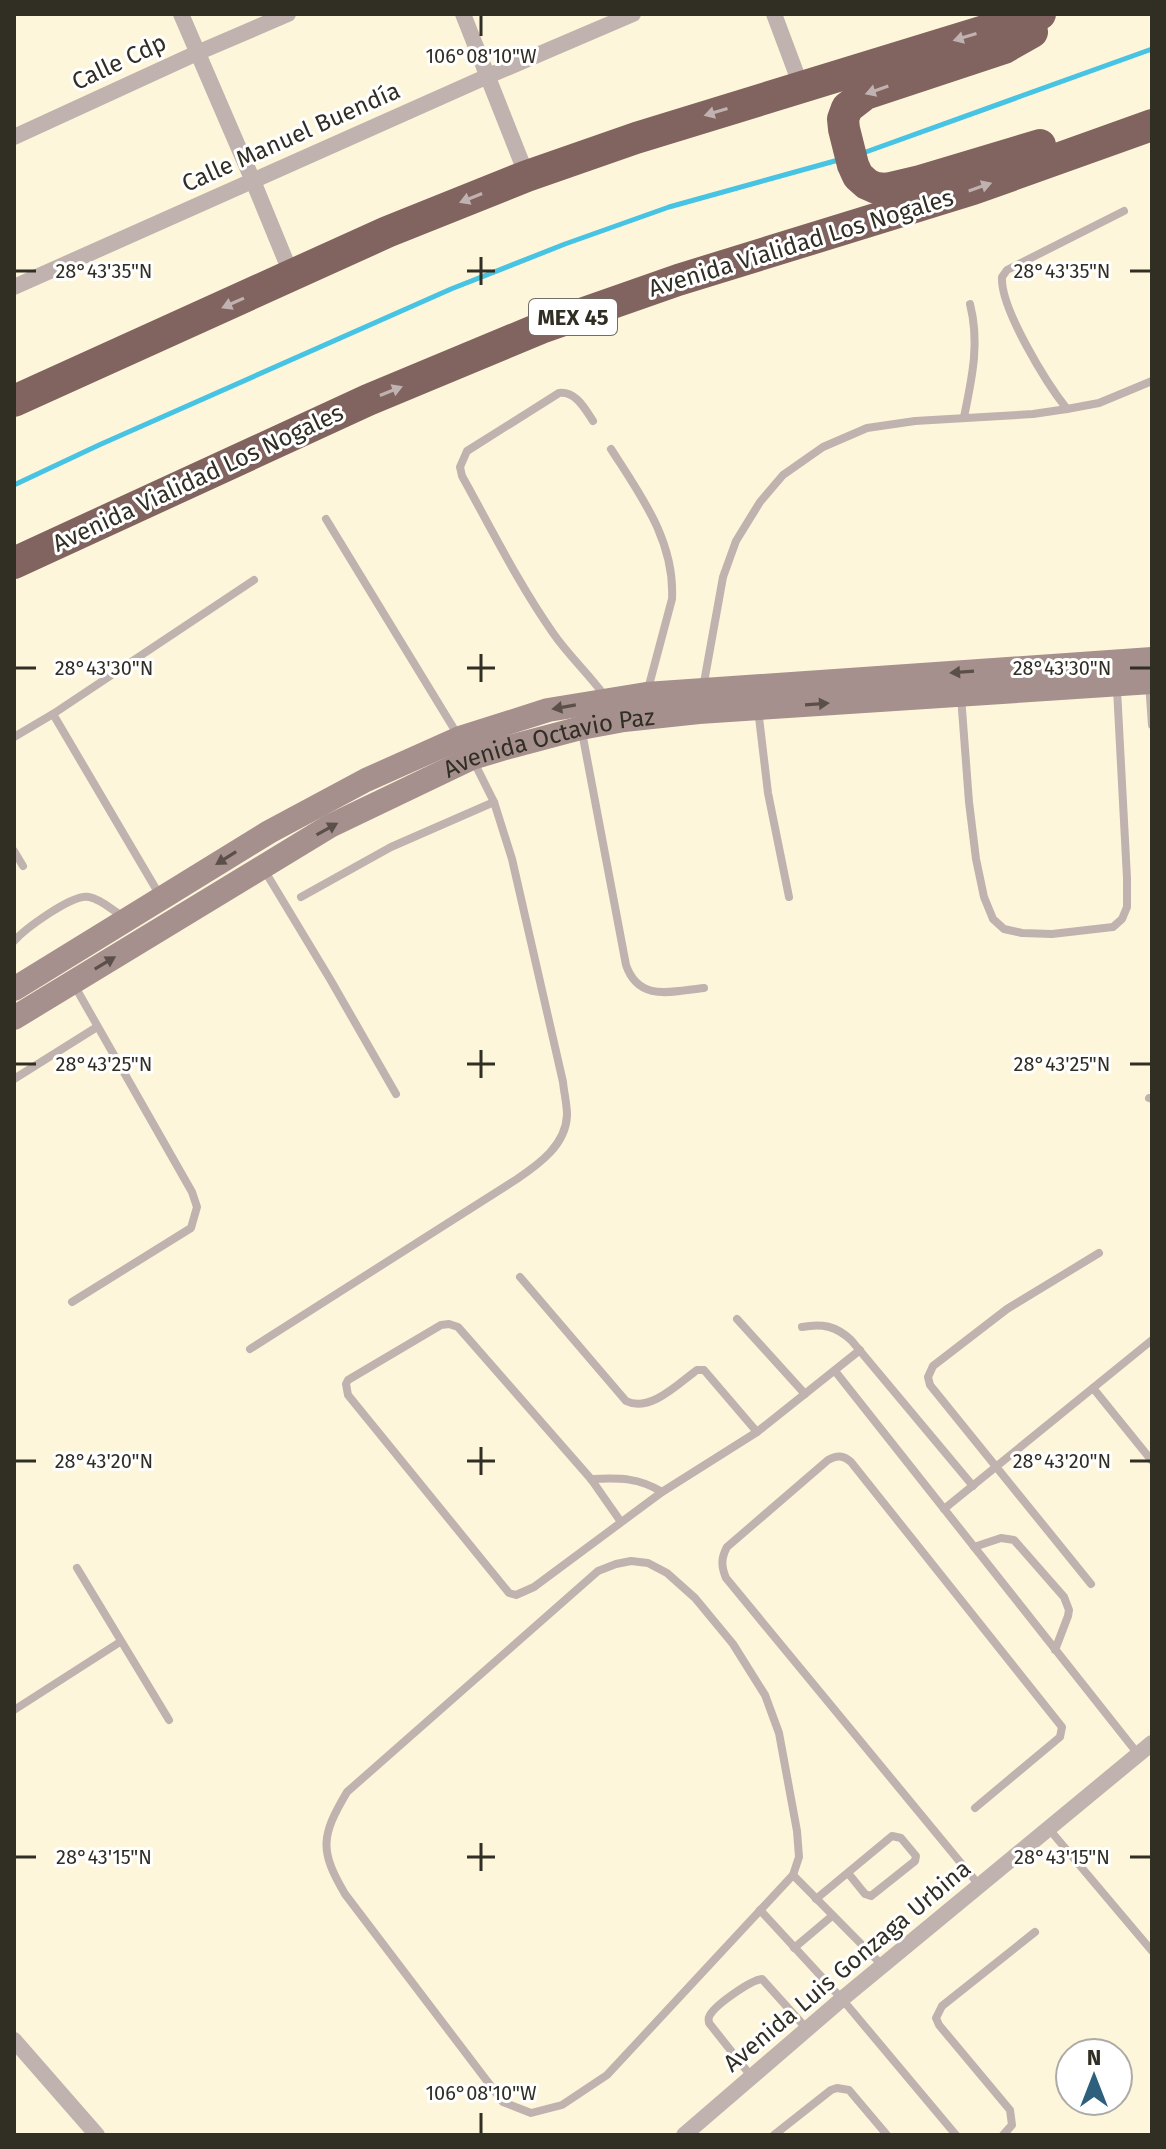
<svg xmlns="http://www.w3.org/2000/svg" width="1166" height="2149" viewBox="0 0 1166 2149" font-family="'Fira Sans',sans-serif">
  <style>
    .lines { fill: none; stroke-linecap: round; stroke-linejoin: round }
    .stream { stroke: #47c3e4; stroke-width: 5 }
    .lane { stroke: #c0b2af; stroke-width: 8 }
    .street { stroke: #c0b2af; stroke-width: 16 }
    .secondary { stroke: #a5908d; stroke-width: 24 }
    .highway { stroke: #816460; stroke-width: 32 }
    .oneway { fill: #c0b2b0 }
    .oneway2 { fill: #5a5049 }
    .ticks { fill: none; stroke: #312e24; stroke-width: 3 }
    .labels { text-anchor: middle; stroke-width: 6; stroke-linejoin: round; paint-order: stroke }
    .shield { fill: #fff; stroke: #6f6d66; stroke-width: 2 }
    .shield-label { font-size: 22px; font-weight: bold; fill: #312e24 }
    .street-label { font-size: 24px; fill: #312e24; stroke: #fff }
    .ticks-label { font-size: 20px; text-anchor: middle; fill: #312e24; stroke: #fff; stroke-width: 6; stroke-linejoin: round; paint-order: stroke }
  </style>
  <rect width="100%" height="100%" fill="#fef6da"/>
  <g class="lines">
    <g class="stream">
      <path d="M 863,153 L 1152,49"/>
      <path d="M 14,485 L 99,445 L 451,289 L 565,244 L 669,207 L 842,159"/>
    </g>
    <g class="lane">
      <path d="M 1067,409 C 1047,384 1000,308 1002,277 L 1007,270 L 1124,211"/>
      <path d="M 964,417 C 972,378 980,343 970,304"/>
      <path d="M 593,421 C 585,409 576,391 559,393 L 467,451 L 460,467 L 462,476 C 491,528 518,583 553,633 C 568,655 588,673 604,695"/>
      <path d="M 611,449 C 641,496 675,541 672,599 L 648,689"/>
      <path d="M 326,519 L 459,737"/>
      <path d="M 1149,683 L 1152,725"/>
      <path d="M 703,688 L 723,577 L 736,541 L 760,502 L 783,475 L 823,447 L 867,428 L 915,421 L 1033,414 L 1067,409 L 1099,403 L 1152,381"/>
      <path d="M 961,696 L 969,802 L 976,859 L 984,897 L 993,919 L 1004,929 L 1022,933 L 1052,934 L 1113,927 L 1122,919 L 1127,907 L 1127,878 L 1117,689"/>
      <path d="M 758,709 L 768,793 L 789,897"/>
      <path d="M 53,714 L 159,894"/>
      <path d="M 582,732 L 626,965 C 639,1003 673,991 704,988"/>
      <path d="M 14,737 L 53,714 L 254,580"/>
      <path d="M 14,851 L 23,866"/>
      <path d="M 263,868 L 330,979 L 396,1094"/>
      <path d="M 301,897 L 391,847 L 494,802"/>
      <path d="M 14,941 C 25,929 73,893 89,897 C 101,899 112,910 122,916"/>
      <path d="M 14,1079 L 97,1027"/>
      <path d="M 1149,1098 L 1152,1099"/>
      <path d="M 520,1277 L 626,1401 C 650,1413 679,1383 697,1370 L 704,1370 L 757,1432"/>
      <path d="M 72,1302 L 191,1228 L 197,1207 L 192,1192 L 73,983"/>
      <path d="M 737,1319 L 805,1394"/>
      <path d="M 802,1327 C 822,1323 836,1326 851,1340 L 973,1486"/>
      <path d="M 250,1349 L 517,1179 C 539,1164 566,1145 567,1115 C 567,1104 564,1093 563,1082 L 512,859 L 494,802 L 474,762"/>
      <path d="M 835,1371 L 1138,1754"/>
      <path d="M 1093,1388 L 1152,1461"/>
      <path d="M 591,1479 C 619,1478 638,1477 662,1492"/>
      <path d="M 944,1509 L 1152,1340"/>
      <path d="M 621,1522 L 591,1479 L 458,1327 L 449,1324 L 441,1325 L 348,1380 L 346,1384 L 348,1395 L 509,1593 L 516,1595 L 534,1587 L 662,1492 L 757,1432 L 860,1350"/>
      <path d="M 974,1547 L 1001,1538 L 1014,1540 L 1064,1597 L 1069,1610 L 1068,1616 L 1055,1650"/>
      <path d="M 631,1561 L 648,1563 L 667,1573 L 695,1598 L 733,1644 L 765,1695 L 779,1733 L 797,1831 L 799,1857 L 793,1875 L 607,2075 L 562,2105 L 531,2113 L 503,2102 L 345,1894 C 319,1850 321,1836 347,1792 L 598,1571 L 616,1564 Z"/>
      <path d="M 77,1568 L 169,1720"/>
      <path d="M 1091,1584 L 930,1385 L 928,1377 L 933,1366 L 1007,1309 L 1099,1253"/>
      <path d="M 14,1710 L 120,1642"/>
      <path d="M 975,1808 L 1060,1737 L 1062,1727 L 851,1462 C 843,1455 837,1455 828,1460 L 727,1547 C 721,1558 721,1566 726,1578 L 979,1885"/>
      <path d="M 1049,1829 L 1152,1951"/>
      <path d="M 793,1875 L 882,1965"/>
      <path d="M 816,1899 L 892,1836 L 901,1838 L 916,1856 L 915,1861 L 871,1896 L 865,1894 L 848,1873"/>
      <path d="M 760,1910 L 842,1999 L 956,2135"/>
      <path d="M 794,1948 L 832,1916"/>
      <path d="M 751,2076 L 709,2023 C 709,2021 708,2019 709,2017 C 713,2006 751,1980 762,1979 L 807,2029"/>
      <path d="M 774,2135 L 831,2090 L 837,2088 L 849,2090 L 887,2135"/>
      <path d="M 1003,2135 L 1012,2125 L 1010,2110 L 939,2025 L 936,2018 L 942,2006 L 1035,1932"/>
    </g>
    <g class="street">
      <path d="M 181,14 L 253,181 L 292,276"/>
      <path d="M 463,14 L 527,176"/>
      <path d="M 774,14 L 801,86"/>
      <path d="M 14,137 L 197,53 L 288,14"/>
      <path d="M 14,287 L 488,76 L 633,14"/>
      <path d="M 14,2040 L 97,2135"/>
      <path d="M 684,2135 L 842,1999 L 1152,1743"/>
    </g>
    <g class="secondary">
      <path d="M 14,989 L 269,832 L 366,780 L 460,738 L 548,710 L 646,694 L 1152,659"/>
      <path id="s1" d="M 14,1018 L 330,826 L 472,758 L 502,749 L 581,728 L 624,720 L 699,712 L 1152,682"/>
    </g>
    <g class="highway">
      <path d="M 1032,32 L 1004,48 L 865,94 L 847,108 L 843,119 L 844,129 L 853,165 L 858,176 L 867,184 L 876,188 L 886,189 L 920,181 L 1040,145"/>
      <path d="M 14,401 L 387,232 L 527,176 L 636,138 L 1040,14"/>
      <path d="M 14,563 L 368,400 L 541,328 L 678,280 L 973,189 L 1152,125"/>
    </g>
  </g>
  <defs><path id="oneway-solid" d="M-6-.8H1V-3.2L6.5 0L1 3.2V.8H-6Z" transform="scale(2)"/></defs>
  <g class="oneway">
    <use href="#oneway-solid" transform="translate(965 37) rotate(163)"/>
    <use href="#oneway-solid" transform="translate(877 90) rotate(161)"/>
    <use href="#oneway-solid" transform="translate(716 112) rotate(163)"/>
    <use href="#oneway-solid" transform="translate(980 187) rotate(-19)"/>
    <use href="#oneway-solid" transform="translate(471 198) rotate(158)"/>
    <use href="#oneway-solid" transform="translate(233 303) rotate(156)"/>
    <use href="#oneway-solid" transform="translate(391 391) rotate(-22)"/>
  </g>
  <g class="oneway2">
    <use href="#oneway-solid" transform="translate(962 672) rotate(176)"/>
    <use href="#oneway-solid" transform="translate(817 704) rotate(-4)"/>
    <use href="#oneway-solid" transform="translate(564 707) rotate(170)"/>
    <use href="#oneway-solid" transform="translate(327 829) rotate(-29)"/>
    <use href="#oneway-solid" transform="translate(226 858) rotate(148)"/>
    <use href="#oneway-solid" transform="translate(105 963) rotate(-31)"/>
  </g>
  <path class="ticks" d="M 481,16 L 481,36M 481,257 L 481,285M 16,271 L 36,271M 467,271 L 495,271M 1130,271 L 1150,271M 481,654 L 481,682M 16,668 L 36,668M 467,668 L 495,668M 1130,668 L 1150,668M 481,1050 L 481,1078M 16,1064 L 36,1064M 467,1064 L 495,1064M 1130,1064 L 1150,1064M 481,1447 L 481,1475M 16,1461 L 36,1461M 467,1461 L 495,1461M 1130,1461 L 1150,1461M 481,1843 L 481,1871M 16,1857 L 36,1857M 467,1857 L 495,1857M 1130,1857 L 1150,1857M 481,2113 L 481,2133"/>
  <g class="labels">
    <rect class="shield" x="529" y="299" width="88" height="36" rx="6"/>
    <g class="shield-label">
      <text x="573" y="325">MEX 45</text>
    </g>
    <g class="street-label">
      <text transform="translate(119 62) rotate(-25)" y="8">Calle Cdp</text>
      <text transform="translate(291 137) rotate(-24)" y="8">Calle Manuel Buendía</text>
      <text transform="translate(801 243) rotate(-17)" y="8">Avenida Vialidad Los Nogales</text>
      <text transform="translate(198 478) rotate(-25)" y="8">Avenida Vialidad Los Nogales</text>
      <text dy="8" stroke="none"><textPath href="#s1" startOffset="606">Avenida Octavio Paz</textPath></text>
      <text transform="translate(847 1966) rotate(-40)" y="8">Avenida Luis Gonzaga Urbina</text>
    </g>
  </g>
  <g class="ticks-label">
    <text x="481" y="63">106°08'10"W</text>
    <text x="104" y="278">28°43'35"N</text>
    <text x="1062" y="278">28°43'35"N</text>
    <text x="104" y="675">28°43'30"N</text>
    <text x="1062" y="675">28°43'30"N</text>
    <text x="104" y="1071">28°43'25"N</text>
    <text x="1062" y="1071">28°43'25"N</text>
    <text x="104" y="1468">28°43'20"N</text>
    <text x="1062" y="1468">28°43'20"N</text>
    <text x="104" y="1864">28°43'15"N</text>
    <text x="1062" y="1864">28°43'15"N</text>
    <text x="481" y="2100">106°08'10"W</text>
  </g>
  <rect width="1166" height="2149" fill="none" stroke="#312e24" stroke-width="32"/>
  <g transform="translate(1094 2077)"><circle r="38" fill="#ffffff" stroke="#adaba7" stroke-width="2"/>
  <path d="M0-6L14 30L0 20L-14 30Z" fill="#2e5f7c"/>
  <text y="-12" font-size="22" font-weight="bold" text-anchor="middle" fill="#312e24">N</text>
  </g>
</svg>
